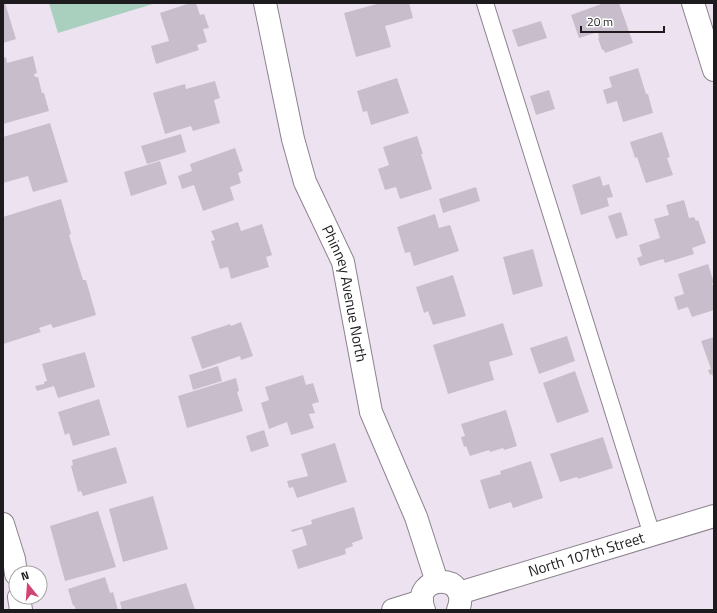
<svg xmlns="http://www.w3.org/2000/svg" width="717" height="613" viewBox="0 0 717 613" font-family="'Titillium Web',sans-serif">
  <style>
    .green { fill: #a9d0be }
    .building { fill: #c8becb }
    .lines { fill: none; stroke-linecap: round; stroke-linejoin: round }
    .service-casing { stroke: #8c838e; stroke-width: 18 }
    .minor-casing { stroke: #8c838e; stroke-width: 24 }
    .tertiary-casing { stroke: #8c838e; stroke-width: 24 }
    .secondary-casing { stroke: #8c838e; stroke-width: 24 }
    .service { stroke: #fff; stroke-width: 16 }
    .minor { stroke: #fff; stroke-width: 22 }
    .tertiary { stroke: #fff; stroke-width: 22 }
    .secondary { stroke: #fff; stroke-width: 22 }
    .labels { text-anchor: middle; stroke-width: 3.5; stroke-linejoin: round; paint-order: stroke }
    .street-label { font-size: 15px; fill: #1e1b1f; stroke: #fff }
  </style>
  <rect width="100%" height="100%" fill="#ede3f0"/>
  <path class="green" d="M 49,3 L 156,3 L 58,33 Z"/>
  <g class="building">
    <path d="M 3,3 L 5,3 L 16,39 L 3,43 Z"/>
    <path d="M 190,3 L 196,3 L 200,15 L 204,14 L 209,28 L 203,29 L 207,42 L 197,45 L 199,50 L 156,64 L 151,46 L 169,41 L 160,13 Z"/>
    <path d="M 377,3 L 409,3 L 413,18 L 385,26 L 391,47 L 356,57 L 344,13 L 377,4 Z"/>
    <path d="M 604,3 L 619,3 L 633,43 L 605,53 L 604,50 L 602,50 L 598,38 L 599,38 L 598,32 L 579,38 L 571,15 Z"/>
    <path d="M 541,21 L 547,38 L 518,47 L 512,30 Z"/>
    <path d="M 33,56 L 37,73 L 34,74 L 35,77 L 38,77 L 42,93 L 44,93 L 49,111 L 3,124 L 3,58 L 6,57 L 7,63 Z"/>
    <path d="M 638,68 L 646,94 L 648,94 L 653,113 L 623,122 L 617,101 L 607,104 L 603,90 L 612,87 L 609,77 Z"/>
    <path d="M 397,78 L 409,113 L 371,125 L 367,111 L 363,112 L 357,91 Z"/>
    <path d="M 215,81 L 220,98 L 214,100 L 220,123 L 193,131 L 191,126 L 165,134 L 153,93 L 185,84 L 186,89 Z"/>
    <path d="M 549,90 L 555,109 L 536,115 L 530,96 Z"/>
    <path d="M 50,123 L 68,182 L 33,192 L 28,176 L 3,183 L 3,137 Z"/>
    <path d="M 662,132 L 670,157 L 667,158 L 673,175 L 646,183 L 637,157 L 635,158 L 630,142 Z"/>
    <path d="M 181,134 L 186,152 L 147,164 L 141,146 Z"/>
    <path d="M 417,136 L 423,154 L 421,154 L 432,189 L 400,199 L 396,187 L 385,190 L 378,169 L 389,165 L 383,147 Z"/>
    <path d="M 235,148 L 243,171 L 238,173 L 241,183 L 230,187 L 234,200 L 203,211 L 194,185 L 182,189 L 178,176 L 192,171 L 190,164 Z"/>
    <path d="M 160,161 L 167,184 L 131,196 L 124,172 Z"/>
    <path d="M 600,176 L 603,186 L 609,184 L 613,197 L 607,198 L 609,206 L 581,215 L 572,185 Z"/>
    <path d="M 476,187 L 480,201 L 443,213 L 439,199 Z"/>
    <path d="M 61,199 L 71,234 L 69,235 L 83,280 L 86,280 L 96,315 L 53,328 L 51,324 L 39,328 L 41,332 L 3,344 L 3,217 Z"/>
    <path d="M 684,200 L 689,218 L 694,217 L 696,221 L 698,220 L 706,243 L 692,248 L 694,254 L 665,263 L 663,259 L 640,266 L 637,258 L 642,256 L 639,245 L 660,238 L 654,219 L 669,215 L 666,205 Z"/>
    <path d="M 621,212 L 628,235 L 616,239 L 608,216 Z"/>
    <path d="M 435,214 L 439,228 L 450,225 L 459,251 L 414,266 L 410,252 L 405,253 L 397,227 Z"/>
    <path d="M 238,222 L 241,231 L 262,224 L 272,255 L 266,257 L 269,267 L 231,279 L 228,267 L 220,269 L 211,241 L 215,240 L 211,231 Z"/>
    <path d="M 533,249 L 543,286 L 513,295 L 503,257 Z"/>
    <path d="M 708,264 L 714,283 L 712,283 L 714,289 L 714,310 L 692,317 L 688,307 L 678,310 L 674,297 L 684,294 L 678,274 Z"/>
    <path d="M 453,275 L 466,316 L 433,325 L 428,311 L 424,313 L 416,287 Z"/>
    <path d="M 241,322 L 253,356 L 241,360 L 240,356 L 202,369 L 191,337 L 230,324 L 231,326 Z"/>
    <path d="M 503,323 L 513,355 L 489,362 L 494,380 L 448,394 L 433,345 Z"/>
    <path d="M 567,336 L 575,361 L 539,374 L 530,348 Z"/>
    <path d="M 714,337 L 714,380 L 712,374 L 710,375 L 708,370 L 711,369 L 701,341 Z"/>
    <path d="M 85,352 L 95,387 L 58,398 L 54,386 L 37,391 L 35,386 L 44,384 L 44,382 L 47,381 L 42,364 Z"/>
    <path d="M 218,366 L 222,381 L 193,390 L 189,375 Z"/>
    <path d="M 575,371 L 589,412 L 557,423 L 543,383 Z"/>
    <path d="M 303,375 L 306,385 L 313,383 L 319,402 L 312,404 L 315,413 L 309,414 L 314,428 L 291,435 L 287,422 L 269,429 L 261,403 L 269,400 L 265,387 Z"/>
    <path d="M 236,378 L 239,391 L 237,392 L 243,411 L 187,428 L 178,396 Z"/>
    <path d="M 99,399 L 110,435 L 73,446 L 69,433 L 65,435 L 58,412 Z"/>
    <path d="M 506,410 L 517,446 L 504,450 L 503,448 L 490,452 L 489,450 L 470,456 L 466,446 L 464,447 L 461,437 L 465,436 L 461,424 Z"/>
    <path d="M 264,430 L 269,446 L 251,452 L 246,436 Z"/>
    <path d="M 603,437 L 613,468 L 578,479 L 577,477 L 560,482 L 550,454 Z"/>
    <path d="M 335,443 L 347,482 L 297,498 L 293,487 L 289,488 L 287,481 L 308,476 L 301,454 Z"/>
    <path d="M 116,447 L 127,483 L 83,496 L 81,491 L 78,492 L 71,466 L 73,465 L 72,460 Z"/>
    <path d="M 531,461 L 543,498 L 513,508 L 511,502 L 489,509 L 480,480 L 501,474 L 500,471 Z"/>
    <path d="M 153,496 L 168,549 L 123,562 L 109,509 Z"/>
    <path d="M 354,507 L 363,539 L 352,543 L 353,546 L 345,549 L 346,554 L 298,569 L 292,550 L 307,545 L 302,529 L 292,532 L 291,530 L 312,524 L 311,520 Z"/>
    <path d="M 98,511 L 116,567 L 65,581 L 50,526 Z"/>
    <path d="M 105,577 L 110,593 L 113,592 L 118,610 L 76,610 L 74,605 L 73,606 L 68,589 Z"/>
    <path d="M 186,583 L 195,610 L 122,610 L 120,602 Z"/>
  </g>
  <g class="lines">
    <defs>
      <path id="service" d="M 485,3 L 652,535"/>
      <g id="minor">
        <path id="s1" d="M 265,3 L 293,139 L 305,182 L 343,262 L 371,412 L 416,517 L 437,582"/>
        <path id="s2" d="M 459,593 L 714,516"/>
        <path d="M 393,610 L 422,601"/>
        <path d="M 424,610 C 409,573 473,572 458,610"/>
      </g>
      <path id="tertiary" d="M 693,3 L 714,70"/>
      <g id="secondary">
        <path d="M 3,524 L 14,559 L 16,574"/>
        <path d="M 19,597 L 21,610"/>
      </g>
    </defs>
    <use href="#service" class="service-casing"/>
    <use href="#minor" class="minor-casing"/>
    <use href="#tertiary" class="tertiary-casing"/>
    <use href="#secondary" class="secondary-casing"/>
    <use href="#service" class="service"/>
    <use href="#minor" class="minor"/>
    <use href="#tertiary" class="tertiary"/>
    <use href="#secondary" class="secondary"/>
  </g>
  <g class="labels">
    <g class="street-label">
      <text dy="5" stroke="none"><textPath href="#s1" startOffset="303">Phinney Avenue North</textPath></text>
      <text dy="5" stroke="none"><textPath href="#s2" startOffset="133">North 107th Street</textPath></text>
    </g>
  </g>
  <rect width="717" height="613" fill="none" stroke="#1e1b1f" stroke-width="8"/>
  <g transform="translate(28 585) rotate(343)"><circle r="19" fill="#ffffff" stroke="#a5a4a5"/>
  <path d="M0-3L7 15L0 10L-7 15Z" fill="#d04372"/>
  <text y="-6" font-size="11" font-weight="bold" text-anchor="middle" fill="#1e1b1f">N</text>
  </g>
  <path d="M581 26v6h83v-6" fill="none" stroke="#1e1b1f" stroke-width="2"/>
  <text x="587" y="26" font-size="12" fill="#1e1b1f" stroke="#ffffff" stroke-width="3" paint-order="stroke">20 m</text>
</svg>
